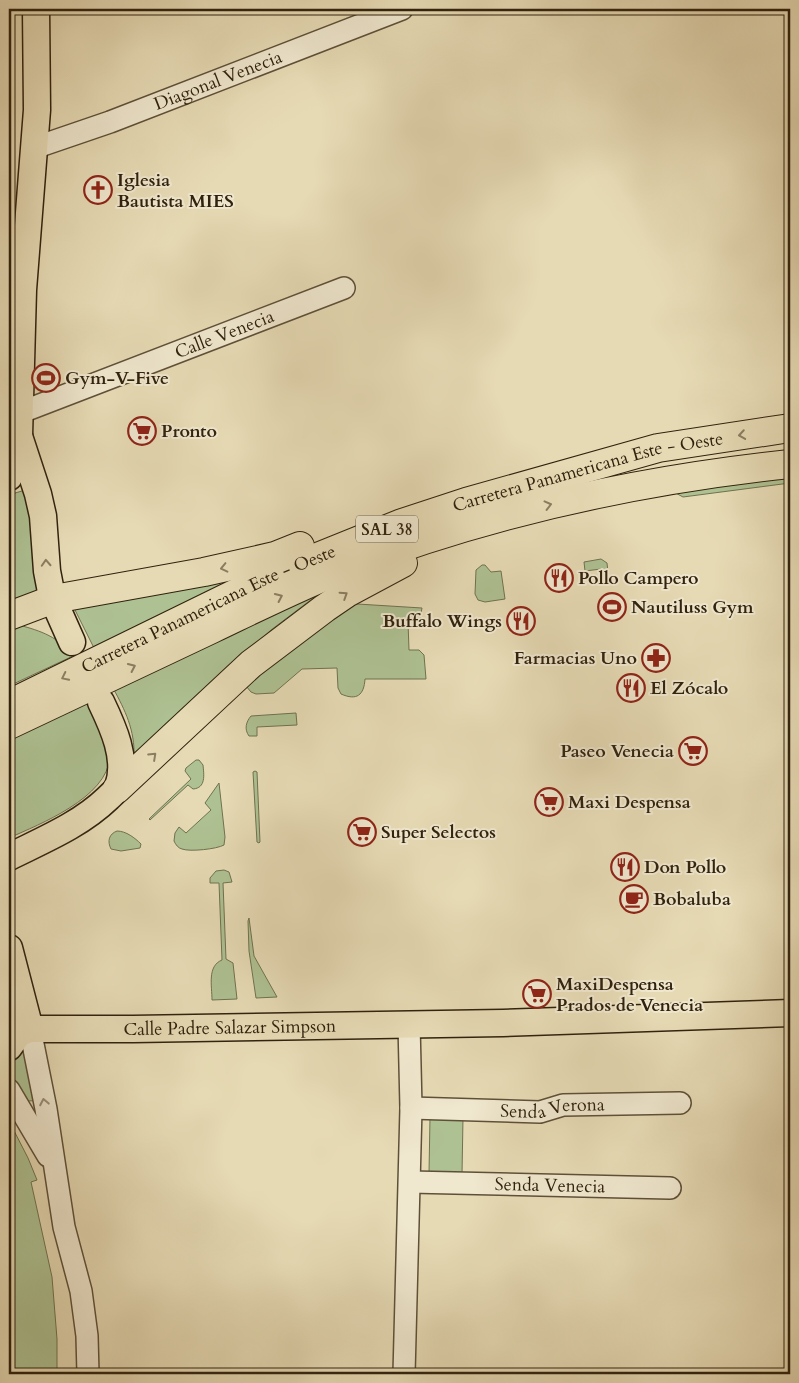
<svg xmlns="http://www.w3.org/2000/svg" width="799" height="1383" viewBox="0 0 799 1383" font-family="Cardo,serif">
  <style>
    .green { fill: #aec192; stroke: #6f7250 }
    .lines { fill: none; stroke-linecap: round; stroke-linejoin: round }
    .minor-casing { stroke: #5e5038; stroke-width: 24 }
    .major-casing { stroke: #30220e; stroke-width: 29 }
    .highway-casing { stroke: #30220e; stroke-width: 30 }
    .minor { stroke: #efe7ce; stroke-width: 21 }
    .major { stroke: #e6dab4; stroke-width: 26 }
    .highway { stroke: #e6dab4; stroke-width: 28 }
    .oneway { stroke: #8b7e61 }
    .oneway2 { stroke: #998e78 }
    .labels { text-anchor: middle; stroke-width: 4; stroke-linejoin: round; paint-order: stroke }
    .shield { fill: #efe7ce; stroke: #695d48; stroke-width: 1 }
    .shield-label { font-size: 16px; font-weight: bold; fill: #30220e }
    .street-label { font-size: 18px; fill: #30220e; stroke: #efe7ce }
    .poi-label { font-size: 18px; font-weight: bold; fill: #30220e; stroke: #efe7ce; text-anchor: start }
  </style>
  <rect width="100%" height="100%" fill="#e6dab4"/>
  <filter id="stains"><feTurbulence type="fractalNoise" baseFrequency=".004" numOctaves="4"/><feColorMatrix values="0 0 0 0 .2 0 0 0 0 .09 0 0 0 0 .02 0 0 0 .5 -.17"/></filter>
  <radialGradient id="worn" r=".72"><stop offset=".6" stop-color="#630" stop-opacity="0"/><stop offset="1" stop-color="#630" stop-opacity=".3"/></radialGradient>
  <g class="green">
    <path d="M 790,472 L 790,483 L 683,497 L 672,491 Z"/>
    <path d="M 22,491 L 29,494 L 39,592 L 9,600 L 9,540 L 13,521 L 13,498 L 15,493 Z"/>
    <path d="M 304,553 L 94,648 L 71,602 Z"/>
    <path d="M 601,559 L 607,563 L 608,572 L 602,573 L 601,569 L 585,571 L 584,562 Z"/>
    <path d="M 482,565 L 485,565 L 491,572 L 501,571 L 505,599 L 485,602 L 478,600 L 475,594 L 476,570 Z"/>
    <path d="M 345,574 L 271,630 L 134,757 C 135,730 125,710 113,688 Z"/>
    <path d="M 341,603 L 422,608 L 420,619 L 417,621 L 408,622 L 409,650 L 419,650 L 424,655 L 426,679 L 365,679 C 364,695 357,701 341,694 L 338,688 L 337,668 L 302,669 L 274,693 L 256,694 L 251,692 L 246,686 Z"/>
    <path d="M 19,625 C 41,631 59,637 73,656 L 9,686 L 9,626 Z"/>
    <path d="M 92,699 C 96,710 111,749 110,757 C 107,798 40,824 9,838 L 9,739 Z"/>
    <path d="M 296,713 L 297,725 L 257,727 L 257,736 L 249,736 C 244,729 246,722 251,716 Z"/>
    <path d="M 786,745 L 790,745 L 790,1003 L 787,1003 Z"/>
    <path d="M 196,760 L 199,760 L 203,765 C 204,775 206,788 193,789 L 188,785 L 150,820 L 149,819 L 191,779 L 185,771 L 186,768 Z"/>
    <path d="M 255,771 L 257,772 L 260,842 L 259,843 L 257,842 L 253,772 Z"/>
    <path d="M 219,783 L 225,837 L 224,845 C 217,849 190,852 182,849 C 178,848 176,845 174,841 L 175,833 L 179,827 L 186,833 L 211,810 L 205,803 Z"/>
    <path d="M 117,831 C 126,831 135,838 141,844 L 140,848 L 121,851 L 111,849 C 107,841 109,834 117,831 Z"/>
    <path d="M 224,870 L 229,872 L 232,882 L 223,883 L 226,959 L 233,963 L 237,999 L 212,1000 C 212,986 207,966 222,960 L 219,883 L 210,883 L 210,878 L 216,871 Z"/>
    <path d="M 249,918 L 254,956 L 277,997 L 256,998 L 249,951 L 248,921 Z"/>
    <path d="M 21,1039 L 36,1100 C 18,1107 7,1073 9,1060 C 10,1053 17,1045 21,1039 Z"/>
    <path d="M 430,1117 L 463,1118 L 462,1174 L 429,1173 Z"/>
    <path d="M 9,1121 L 28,1158 L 37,1180 L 31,1182 L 52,1277 L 57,1339 L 57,1374 L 9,1374 Z"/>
  </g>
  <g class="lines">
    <defs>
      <g id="minor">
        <path id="s1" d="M 34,148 L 110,122 L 402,9"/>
        <path id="s2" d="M 19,413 L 344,288"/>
        <path d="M 30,1029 L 46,1109 L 64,1227 L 81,1291 L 87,1336 L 88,1374"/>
        <path d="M 9,1090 L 48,1156"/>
        <path id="s3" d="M 411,1108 L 540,1112 L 563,1105 L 680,1103"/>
        <path id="s4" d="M 410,1182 L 670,1188"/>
        <path d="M 404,1374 L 411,1108 L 409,1024"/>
      </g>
      <g id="major">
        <path d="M 19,436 L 38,494 L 43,516 L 47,571 L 52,597 L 72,642"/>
        <path d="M 9,477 L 19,436 L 23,290 L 37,110 L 36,9"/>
        <path d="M 9,857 C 43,840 80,825 108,798 C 111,795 116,791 118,787 C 128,759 113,727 101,702"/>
        <path d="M 9,948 L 30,1029"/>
        <path id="s5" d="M 9,1018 L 19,1026 L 30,1029 L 133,1029 L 503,1023 L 790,1013"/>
        <path d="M 9,1047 L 19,1033 L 30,1029"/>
      </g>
      <g id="highway">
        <path d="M 9,616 L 54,599 L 204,572 L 275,556 L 300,546"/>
        <path id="s6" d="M 9,704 L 273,575 L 402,523 L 466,502 L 658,448 L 790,428"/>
        <path d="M 9,725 C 77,693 144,661 212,629 C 256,608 300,586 345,568 C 488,513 638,480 790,464"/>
        <path d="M 117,789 L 251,664 L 325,608 L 347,593 L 403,563"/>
      </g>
    </defs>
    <use href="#minor" class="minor-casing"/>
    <use href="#major" class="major-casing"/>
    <use href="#highway" class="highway-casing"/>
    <use href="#minor" class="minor"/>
    <use href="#major" class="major"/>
    <use href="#highway" class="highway"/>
  </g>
  <defs><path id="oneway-chevron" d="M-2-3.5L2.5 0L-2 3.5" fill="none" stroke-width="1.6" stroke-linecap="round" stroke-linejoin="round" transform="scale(1.25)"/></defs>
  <g class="oneway">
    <use href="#oneway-chevron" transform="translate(742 435) rotate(171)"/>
    <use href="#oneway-chevron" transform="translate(548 505) rotate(-14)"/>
    <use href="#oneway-chevron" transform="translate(46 563) rotate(-93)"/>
    <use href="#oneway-chevron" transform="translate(224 568) rotate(167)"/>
    <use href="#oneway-chevron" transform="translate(344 595) rotate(-33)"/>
    <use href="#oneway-chevron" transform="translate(279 597) rotate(-25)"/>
    <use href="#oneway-chevron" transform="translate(132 667) rotate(-25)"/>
    <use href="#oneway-chevron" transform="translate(65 677) rotate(154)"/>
    <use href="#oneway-chevron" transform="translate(153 756) rotate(-43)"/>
  </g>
  <use class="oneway2" href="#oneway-chevron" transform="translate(44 1102) rotate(-101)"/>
  <defs>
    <symbol id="church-ring" viewBox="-11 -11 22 22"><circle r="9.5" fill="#efe7ce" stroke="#8f2418" stroke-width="1.5"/><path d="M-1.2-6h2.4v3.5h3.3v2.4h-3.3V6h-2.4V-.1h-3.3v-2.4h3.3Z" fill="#8f2418"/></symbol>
    <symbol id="stadium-ring" viewBox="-11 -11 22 22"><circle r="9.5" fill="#efe7ce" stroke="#8f2418" stroke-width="1.5"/><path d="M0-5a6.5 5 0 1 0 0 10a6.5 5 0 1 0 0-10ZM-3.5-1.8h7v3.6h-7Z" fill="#8f2418"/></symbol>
    <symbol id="supermarket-ring" viewBox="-11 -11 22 22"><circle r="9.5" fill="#efe7ce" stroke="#8f2418" stroke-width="1.5"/><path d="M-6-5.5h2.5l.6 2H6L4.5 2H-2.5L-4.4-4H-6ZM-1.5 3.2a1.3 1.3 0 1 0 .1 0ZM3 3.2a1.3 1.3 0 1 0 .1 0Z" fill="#8f2418"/></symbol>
    <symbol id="restaurant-ring" viewBox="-11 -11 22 22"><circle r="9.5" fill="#efe7ce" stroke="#8f2418" stroke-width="1.5"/><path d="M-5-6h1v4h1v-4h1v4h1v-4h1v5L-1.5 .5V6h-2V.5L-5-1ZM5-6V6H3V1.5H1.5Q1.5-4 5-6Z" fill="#8f2418"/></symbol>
    <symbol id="pharmacy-ring" viewBox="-11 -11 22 22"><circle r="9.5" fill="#efe7ce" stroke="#8f2418" stroke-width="1.5"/><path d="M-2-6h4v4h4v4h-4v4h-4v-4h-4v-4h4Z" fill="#8f2418"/></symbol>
    <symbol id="cafe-ring" viewBox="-11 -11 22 22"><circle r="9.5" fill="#efe7ce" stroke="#8f2418" stroke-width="1.5"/><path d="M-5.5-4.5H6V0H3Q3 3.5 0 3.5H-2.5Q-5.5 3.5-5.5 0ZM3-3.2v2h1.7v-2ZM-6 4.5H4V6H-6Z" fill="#8f2418"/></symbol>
  </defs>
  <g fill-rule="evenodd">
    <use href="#church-ring" x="82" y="174" width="32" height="32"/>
    <use href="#stadium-ring" x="30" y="362" width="32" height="32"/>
    <use href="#supermarket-ring" x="126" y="415" width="32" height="32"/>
    <use href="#restaurant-ring" x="543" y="562" width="32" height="32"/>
    <use href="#stadium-ring" x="596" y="591" width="32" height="32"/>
    <use href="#restaurant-ring" x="505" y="605" width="32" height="32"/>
    <use href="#pharmacy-ring" x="640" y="642" width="32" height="32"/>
    <use href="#restaurant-ring" x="615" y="672" width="32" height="32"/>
    <use href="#supermarket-ring" x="677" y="735" width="32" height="32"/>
    <use href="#supermarket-ring" x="533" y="786" width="32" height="32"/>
    <use href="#supermarket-ring" x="346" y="816" width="32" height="32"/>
    <use href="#restaurant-ring" x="609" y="851" width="32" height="32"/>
    <use href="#cafe-ring" x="618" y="883" width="32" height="32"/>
    <use href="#supermarket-ring" x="521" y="978" width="32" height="32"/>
  </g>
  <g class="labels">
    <rect class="shield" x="356" y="515.5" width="62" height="27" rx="4"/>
    <g class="shield-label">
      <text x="387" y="535">SAL 38</text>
    </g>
    <g class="street-label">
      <text dy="6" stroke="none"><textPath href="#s1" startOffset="196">Diagonal Venecia</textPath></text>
      <text dy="6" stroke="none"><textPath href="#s2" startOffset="220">Calle Venecia</textPath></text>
      <text dy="6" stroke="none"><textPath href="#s6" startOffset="626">Carretera Panamericana Este - Oeste</textPath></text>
      <text dy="6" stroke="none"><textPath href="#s6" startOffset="221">Carretera Panamericana Este - Oeste</textPath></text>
      <text dy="6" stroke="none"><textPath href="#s5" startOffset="224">Calle Padre Salazar Simpson</textPath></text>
      <text dy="6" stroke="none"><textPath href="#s3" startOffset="142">Senda Verona</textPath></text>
      <text dy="6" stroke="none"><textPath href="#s4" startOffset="140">Senda Venecia</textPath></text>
    </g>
    <g class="poi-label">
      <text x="117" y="186">Iglesia<tspan x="117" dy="21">Bautista MIES</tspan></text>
      <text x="65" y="384">Gym-V-Five</text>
      <text x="161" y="437">Pronto</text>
      <text x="578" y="584">Pollo Campero</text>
      <text x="631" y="613">Nautiluss Gym</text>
      <text x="502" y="627" text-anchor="end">Buffalo Wings</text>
      <text x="637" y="664" text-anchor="end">Farmacias Uno</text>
      <text x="650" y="694">El Zócalo</text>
      <text x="674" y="757" text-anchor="end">Paseo Venecia</text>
      <text x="568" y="808">Maxi Despensa</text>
      <text x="381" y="838">Super Selectos</text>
      <text x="644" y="873">Don Pollo</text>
      <text x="653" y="905">Bobaluba</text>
      <text x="556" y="990">MaxiDespensa<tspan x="556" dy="21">Prados de Venecia</tspan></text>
    </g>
  </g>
  <rect width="799" height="1383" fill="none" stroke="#e6dab4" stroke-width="30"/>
  <rect x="10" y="10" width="779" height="1363" fill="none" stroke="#30220e" stroke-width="2.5"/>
  <rect x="15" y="15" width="769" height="1353" fill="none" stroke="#30220e"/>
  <rect width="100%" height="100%" filter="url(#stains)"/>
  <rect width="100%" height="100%" fill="url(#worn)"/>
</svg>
